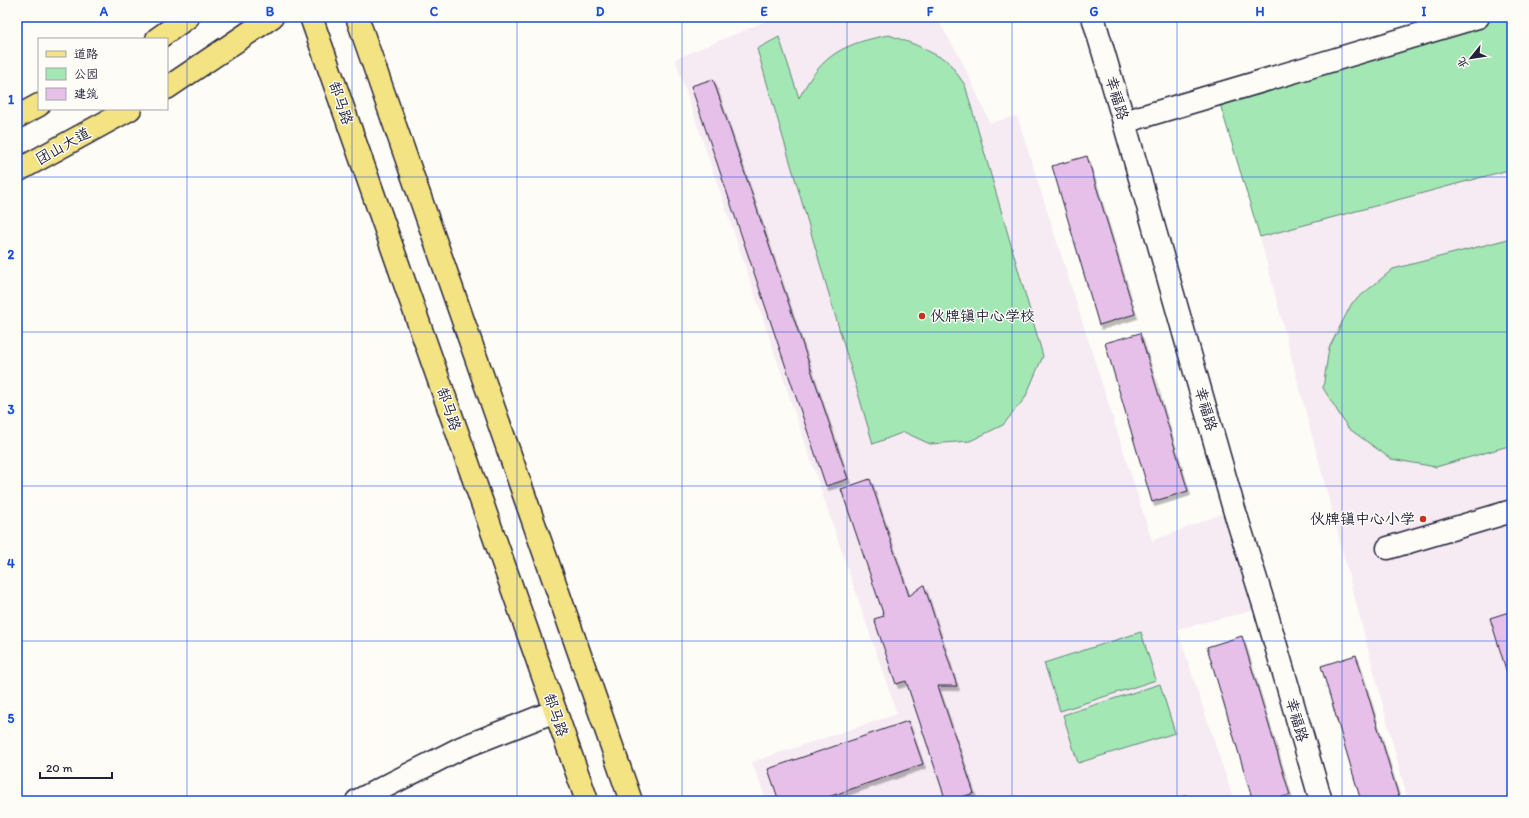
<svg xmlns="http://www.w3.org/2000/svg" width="1529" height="818" viewBox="0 0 1529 818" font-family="Itim,'LXGW WenKai TC',sans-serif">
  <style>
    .built { fill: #f6eaf3 }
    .green { fill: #a3e8b4; stroke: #628578 }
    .building { fill: #e6c0e9; stroke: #22223b; filter: url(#shadow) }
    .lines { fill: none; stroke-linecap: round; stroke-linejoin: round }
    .minor-casing { stroke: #22223b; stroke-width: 25 }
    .major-casing { stroke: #22223b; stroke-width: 25 }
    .highway-casing { stroke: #22223b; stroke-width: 25 }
    .minor { stroke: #fdfcf7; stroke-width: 22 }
    .major { stroke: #f4e382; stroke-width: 22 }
    .highway { stroke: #f4e382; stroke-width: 22 }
    .grid { fill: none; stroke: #1d4ed8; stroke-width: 1; stroke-opacity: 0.55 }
    .poi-dot { fill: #c8321e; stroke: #fdfcf7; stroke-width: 1.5 }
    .labels { text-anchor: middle; stroke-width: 3; stroke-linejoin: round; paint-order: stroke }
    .street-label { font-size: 15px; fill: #22223b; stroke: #fdfcf7 }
    .poi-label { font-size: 15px; fill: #22223b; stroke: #fdfcf7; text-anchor: start }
    .neatline { fill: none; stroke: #1d4ed8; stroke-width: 1.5 }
    .grid-label { font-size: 13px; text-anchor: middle; font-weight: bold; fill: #1d4ed8 }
  </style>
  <defs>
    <filter id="shadow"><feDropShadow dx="2.5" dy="4.5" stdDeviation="0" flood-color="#0004"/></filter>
  </defs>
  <rect width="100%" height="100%" fill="#fdfcf7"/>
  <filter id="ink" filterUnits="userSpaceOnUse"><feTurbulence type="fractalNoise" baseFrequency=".025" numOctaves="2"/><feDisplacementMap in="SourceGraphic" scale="8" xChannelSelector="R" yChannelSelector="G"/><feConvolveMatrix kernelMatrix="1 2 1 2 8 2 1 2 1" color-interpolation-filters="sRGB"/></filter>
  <g filter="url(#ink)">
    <g class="built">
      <path d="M 776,17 L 936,17 L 962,61 L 990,123 L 1017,116 L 1152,541 L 1234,509 L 1265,608 L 1177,629 L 1234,801 L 767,801 L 752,762 L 897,714 L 675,59 Z"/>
      <path d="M 1512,169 L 1512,801 L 1408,801 L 1260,237 Z"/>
    </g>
    <g class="green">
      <path d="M 1478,17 L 1512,17 L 1512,169 L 1260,237 L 1217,94 Z"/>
      <path d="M 889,35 L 916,45 L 948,61 L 965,85 L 1043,356 L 1025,398 L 1003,425 L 970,441 L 930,444 L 904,432 L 873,444 L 757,49 L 779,37 L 799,98 C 805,88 810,77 818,69 C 836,47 862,40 889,35 Z"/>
      <path d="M 1512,238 L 1512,445 L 1436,467 L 1391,459 L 1348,428 L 1323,388 L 1329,348 L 1352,303 L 1393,269 Z"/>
      <path d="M 1141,632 L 1156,680 L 1060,711 L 1044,663 Z"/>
      <path d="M 1160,684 L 1175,733 L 1078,763 L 1063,715 Z"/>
    </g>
    <g class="building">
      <path d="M 713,79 L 848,479 L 826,486 L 691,86 Z"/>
      <path d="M 1087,156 L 1135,314 L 1099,325 L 1052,166 Z"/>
      <path d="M 1140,333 L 1188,491 L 1152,502 L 1105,343 Z"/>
      <path d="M 870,479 L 909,596 L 924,585 L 957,686 L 938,686 L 974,793 L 950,801 L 946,801 L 906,681 L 896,684 L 874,619 L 884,616 L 841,489 Z"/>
      <path d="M 1512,611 L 1512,689 L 1490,618 Z"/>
      <path d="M 1242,636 L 1290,795 L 1268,801 L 1253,801 L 1207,647 Z"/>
      <path d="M 1356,655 L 1400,801 L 1361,801 L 1321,666 Z"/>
      <path d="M 908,721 L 923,764 L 817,801 L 779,801 L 768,769 Z"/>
      <path d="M 1187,795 L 1189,801 L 1170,801 Z"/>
    </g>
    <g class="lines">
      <defs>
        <g id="minor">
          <path d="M 1093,17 L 1124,122 L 1234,509 L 1265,608 L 1321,801"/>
          <path d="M 1124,122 L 1478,17"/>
          <path d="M 1388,548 L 1512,511"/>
          <path d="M 357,801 L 461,748 L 555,711"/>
        </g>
        <g id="major">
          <path d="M 311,17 L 587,801"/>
          <path d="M 357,17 L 631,801"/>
        </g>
        <g id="highway">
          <path d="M 157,39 L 188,17"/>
          <path d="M 167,88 L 272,17"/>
          <path d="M 17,117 L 39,105"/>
          <path d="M 17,171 L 130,109"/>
        </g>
      </defs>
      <use href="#minor" class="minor-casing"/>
      <use href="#major" class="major-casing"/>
      <use href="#highway" class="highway-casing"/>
      <use href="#minor" class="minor"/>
      <use href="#major" class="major"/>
      <use href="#highway" class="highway"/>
    </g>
  </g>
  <path class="grid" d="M 187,17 L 187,801M 352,17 L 352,801M 517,17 L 517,801M 682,17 L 682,801M 847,17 L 847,801M 1012,17 L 1012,801M 1177,17 L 1177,801M 1342,17 L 1342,801M 17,177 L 1512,177M 17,332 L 1512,332M 17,486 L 1512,486M 17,641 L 1512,641"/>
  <g class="poi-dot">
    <circle cx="922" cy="316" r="4"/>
    <circle cx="1423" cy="519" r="4"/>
  </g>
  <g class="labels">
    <g class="street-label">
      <text transform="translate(1117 98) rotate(73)" y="5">幸福路</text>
      <text transform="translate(341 103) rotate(71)" y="5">郜马路</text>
      <text transform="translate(63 146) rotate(-29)" y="5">团山大道</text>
      <text transform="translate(449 409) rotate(71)" y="5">郜马路</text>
      <text transform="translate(1206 409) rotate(74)" y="5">幸福路</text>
      <text transform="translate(556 715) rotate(71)" y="5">郜马路</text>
      <text transform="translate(1297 720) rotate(74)" y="5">幸福路</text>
    </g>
    <g class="poi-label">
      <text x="930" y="321">伙牌镇中心学校</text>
      <text x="1415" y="524" text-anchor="end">伙牌镇中心小学</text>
    </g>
  </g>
  <rect width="1529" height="818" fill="none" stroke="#fdfcf7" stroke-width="44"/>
  <rect x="38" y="38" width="130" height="72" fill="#fdfcf7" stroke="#a5a5ac"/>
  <rect x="46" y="51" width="20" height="6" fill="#f4e382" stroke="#a5a5ac"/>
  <text x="74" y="58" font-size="12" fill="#22223b">道路</text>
  <rect x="46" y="68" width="20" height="12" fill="#a3e8b4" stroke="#a5a5ac"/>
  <text x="74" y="78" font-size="12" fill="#22223b">公园</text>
  <rect x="46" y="88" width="20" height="12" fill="#e6c0e9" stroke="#a5a5ac"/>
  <text x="74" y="98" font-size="12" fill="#22223b">建筑</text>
  <g transform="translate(1471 58) rotate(240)" stroke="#fdfcf7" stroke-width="3" paint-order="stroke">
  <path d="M0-3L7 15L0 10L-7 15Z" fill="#22223b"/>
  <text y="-6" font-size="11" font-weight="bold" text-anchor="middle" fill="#22223b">北</text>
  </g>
  <path d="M40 772v6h72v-6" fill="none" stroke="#22223b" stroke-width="2"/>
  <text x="46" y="772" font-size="12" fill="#22223b" stroke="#fdfcf7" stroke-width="3" paint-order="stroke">20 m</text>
  <rect x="22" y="22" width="1485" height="774" class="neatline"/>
  <g class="grid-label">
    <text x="104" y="16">A</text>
    <text x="270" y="16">B</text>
    <text x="434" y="16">C</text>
    <text x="600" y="16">D</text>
    <text x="764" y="16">E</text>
    <text x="930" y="16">F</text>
    <text x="1094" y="16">G</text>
    <text x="1260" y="16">H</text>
    <text x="1424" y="16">I</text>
    <text x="11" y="104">1</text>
    <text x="11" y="259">2</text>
    <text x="11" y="414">3</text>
    <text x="11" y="568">4</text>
    <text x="11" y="723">5</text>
  </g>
</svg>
